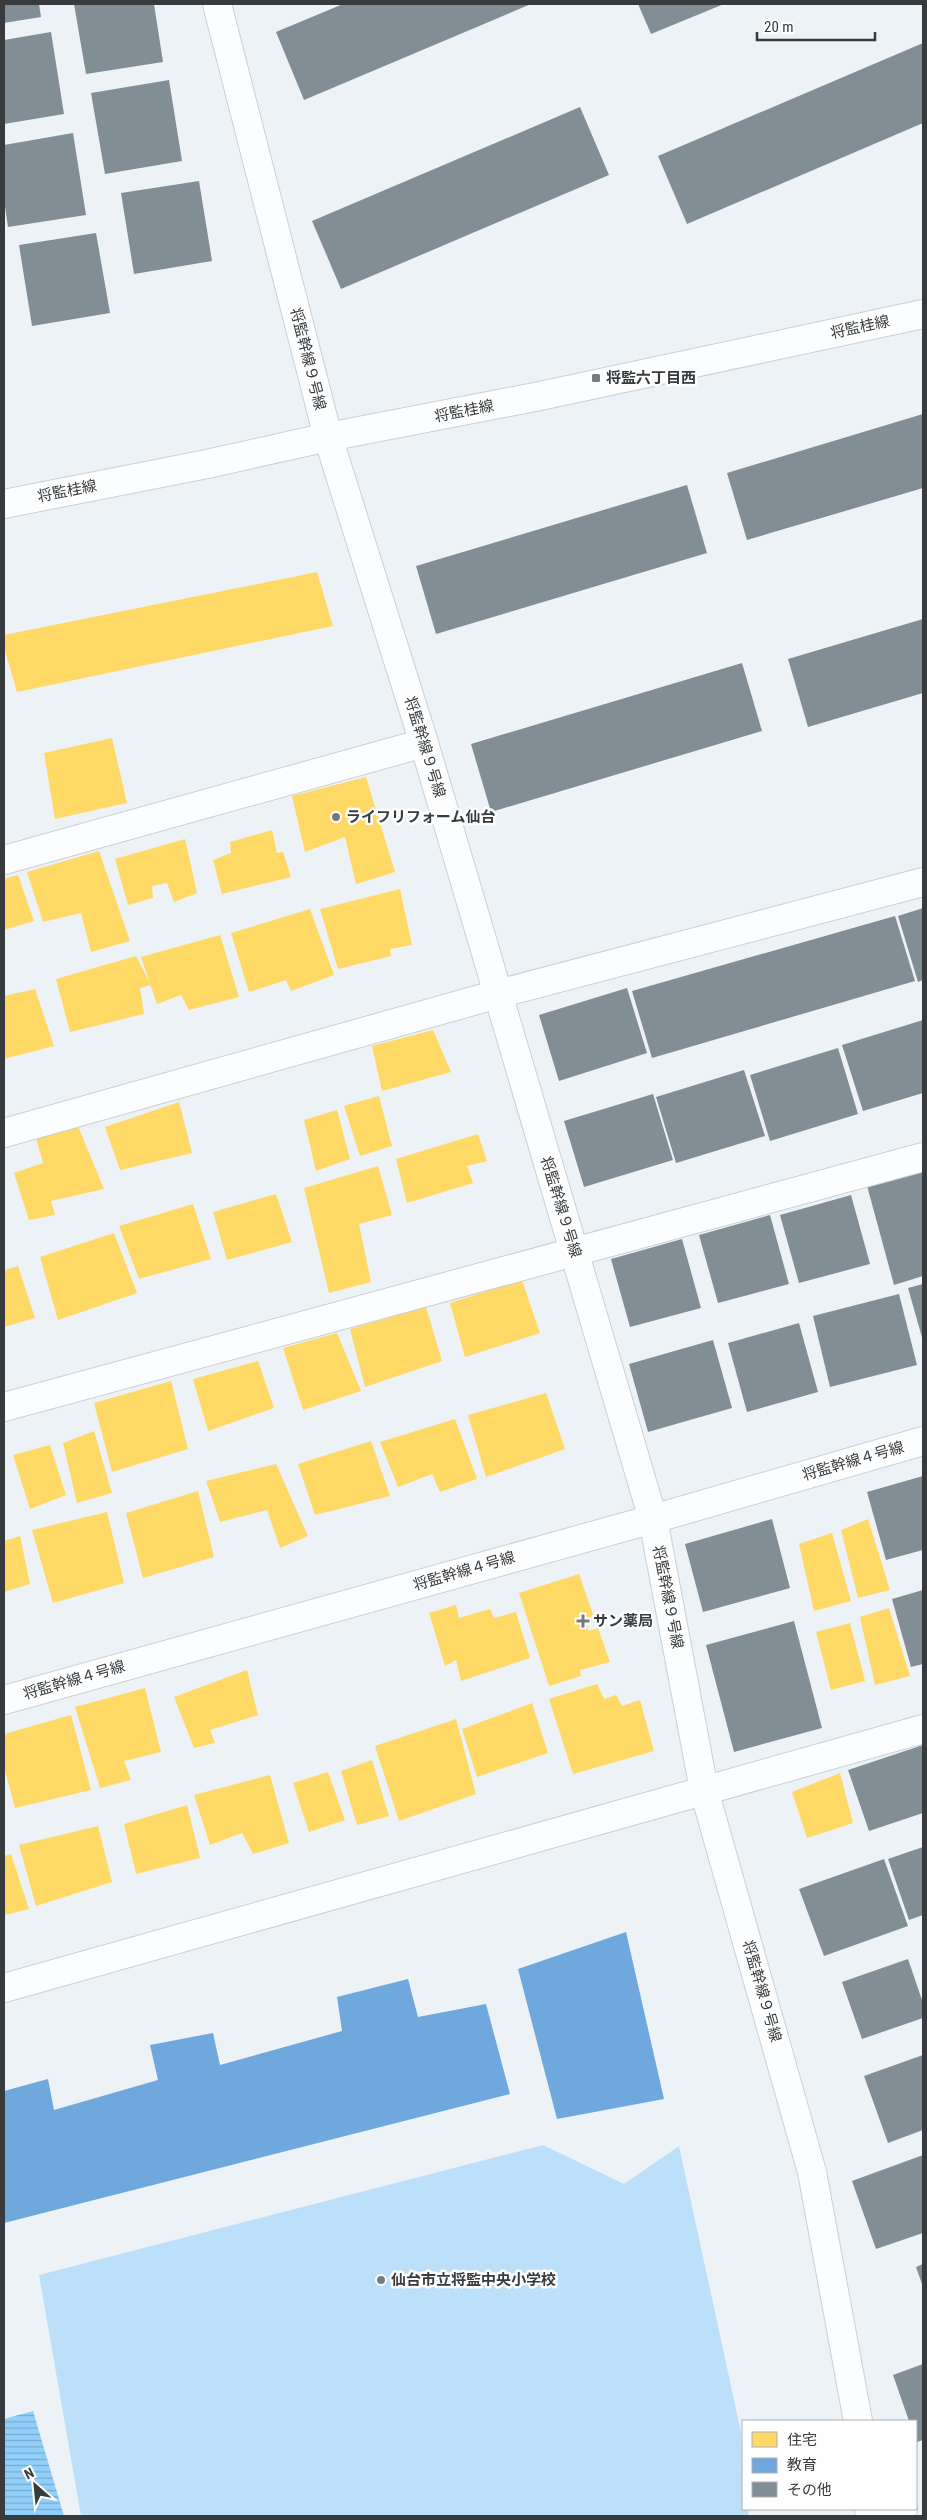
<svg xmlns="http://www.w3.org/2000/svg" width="927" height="2520" viewBox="0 0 927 2520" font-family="'Roboto Condensed','Noto Sans JP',sans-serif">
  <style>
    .garden { fill: #bde0fa }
    .water { fill: url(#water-rules) }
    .homes { fill: #ffd966 }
    .schools { fill: #6fa8dc }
    .building { fill: #828e95 }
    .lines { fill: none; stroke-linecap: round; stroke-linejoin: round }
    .minor-casing { stroke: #ccd0d2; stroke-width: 30 }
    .tertiary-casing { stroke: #ccd0d2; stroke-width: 30 }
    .minor { stroke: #fcfdfe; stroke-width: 28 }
    .tertiary { stroke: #fcfdfe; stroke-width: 28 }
    .poi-dot { fill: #777b7e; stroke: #fefefe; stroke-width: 2 }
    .labels { text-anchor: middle; stroke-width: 5; stroke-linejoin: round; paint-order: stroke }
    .street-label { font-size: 15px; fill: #373b3e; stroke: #fefefe }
    .poi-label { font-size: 15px; font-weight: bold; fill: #373b3e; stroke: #fefefe; text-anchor: start }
  </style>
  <defs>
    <pattern id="water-rules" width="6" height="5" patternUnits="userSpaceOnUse" patternTransform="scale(1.25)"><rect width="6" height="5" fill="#91d0fa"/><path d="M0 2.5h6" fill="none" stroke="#7ac"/></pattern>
  </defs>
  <rect width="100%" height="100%" fill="#edf2f6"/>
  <path class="garden" d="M 543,2145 L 624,2184 L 679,2146 L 741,2432 L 743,2509 L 748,2509 L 749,2516 L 81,2516 L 39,2275 Z"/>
  <path class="water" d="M 33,2411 L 64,2516 L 4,2516 L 4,2419 Z"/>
  <g class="homes">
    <path d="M 317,572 L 333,626 L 17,692 L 4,647 L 4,635 Z"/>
    <path d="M 112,738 L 127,803 L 55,819 L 44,753 Z"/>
    <path d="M 366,777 L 395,872 L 356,884 L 345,837 L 305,852 L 292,796 Z"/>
    <path d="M 272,830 L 277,853 L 283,852 L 291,877 L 222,894 L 213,860 L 231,853 L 230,842 Z"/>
    <path d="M 185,839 L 197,893 L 174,902 L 167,883 L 152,886 L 153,898 L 128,905 L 115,859 Z"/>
    <path d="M 99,851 L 130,941 L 91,952 L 81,913 L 43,922 L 27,872 Z"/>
    <path d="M 18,875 L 34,921 L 4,930 L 4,879 Z"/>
    <path d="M 400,889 L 412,945 L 390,949 L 391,956 L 338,969 L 320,909 Z"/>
    <path d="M 310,909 L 334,975 L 291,991 L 286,980 L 249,992 L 231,933 Z"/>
    <path d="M 220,935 L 239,997 L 189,1010 L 181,995 L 157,1004 L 141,957 Z"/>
    <path d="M 136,956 L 151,985 L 140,988 L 144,1014 L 70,1032 L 56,979 Z"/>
    <path d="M 35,989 L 54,1046 L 4,1059 L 4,996 Z"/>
    <path d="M 433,1030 L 451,1072 L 382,1091 L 372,1046 Z"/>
    <path d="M 379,1096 L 392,1146 L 360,1156 L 344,1106 Z"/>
    <path d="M 179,1102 L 192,1153 L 120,1170 L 105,1127 Z"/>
    <path d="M 337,1110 L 350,1159 L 316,1171 L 304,1120 Z"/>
    <path d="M 78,1126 L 104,1189 L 51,1201 L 55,1215 L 29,1220 L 14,1173 L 43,1163 L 36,1138 Z"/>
    <path d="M 478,1134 L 487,1161 L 467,1166 L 473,1183 L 407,1203 L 396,1159 Z"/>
    <path d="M 378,1166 L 392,1215 L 359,1224 L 371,1282 L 329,1293 L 304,1188 Z"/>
    <path d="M 276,1194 L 292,1242 L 227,1260 L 213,1212 Z"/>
    <path d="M 193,1204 L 211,1259 L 139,1279 L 119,1226 Z"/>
    <path d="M 114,1233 L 137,1293 L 58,1320 L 40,1257 Z"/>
    <path d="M 18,1266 L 35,1318 L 4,1327 L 4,1270 Z"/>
    <path d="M 522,1280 L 540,1333 L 465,1357 L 450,1303 Z"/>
    <path d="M 426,1307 L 442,1361 L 365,1387 L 350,1329 Z"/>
    <path d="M 337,1333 L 361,1391 L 303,1410 L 283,1348 Z"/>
    <path d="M 258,1361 L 274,1408 L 208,1431 L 193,1379 Z"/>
    <path d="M 171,1381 L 188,1449 L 112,1472 L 94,1403 Z"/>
    <path d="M 546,1393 L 565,1449 L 486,1477 L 468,1415 Z"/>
    <path d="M 455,1419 L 477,1479 L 440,1492 L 432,1474 L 398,1487 L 380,1442 Z"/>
    <path d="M 94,1431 L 112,1493 L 77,1503 L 63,1443 Z"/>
    <path d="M 371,1441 L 390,1496 L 315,1515 L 298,1464 Z"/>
    <path d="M 50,1445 L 66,1495 L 30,1509 L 13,1455 Z"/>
    <path d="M 276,1464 L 308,1536 L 280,1548 L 267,1510 L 220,1522 L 206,1481 Z"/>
    <path d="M 198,1491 L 214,1557 L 143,1578 L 126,1513 Z"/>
    <path d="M 107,1512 L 124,1583 L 53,1603 L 32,1530 Z"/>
    <path d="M 868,1519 L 890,1590 L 858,1598 L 841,1530 Z"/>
    <path d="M 832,1533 L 851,1601 L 814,1611 L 799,1544 Z"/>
    <path d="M 20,1536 L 30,1584 L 4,1592 L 4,1541 Z"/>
    <path d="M 579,1574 L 595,1620 L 587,1624 L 588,1631 L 598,1628 L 610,1662 L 580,1670 L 581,1676 L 549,1686 L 519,1593 Z"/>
    <path d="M 456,1605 L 459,1618 L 490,1609 L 494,1618 L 516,1612 L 530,1658 L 461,1681 L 456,1660 L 445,1666 L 429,1613 Z"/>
    <path d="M 889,1608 L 910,1676 L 875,1685 L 860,1617 Z"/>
    <path d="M 850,1623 L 865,1681 L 831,1690 L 816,1632 Z"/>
    <path d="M 247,1670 L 258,1715 L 210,1730 L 215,1743 L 194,1748 L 174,1697 Z"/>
    <path d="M 597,1684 L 604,1699 L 616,1695 L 622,1706 L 640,1700 L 654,1751 L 573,1774 L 549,1699 Z"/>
    <path d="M 145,1688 L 161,1752 L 124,1761 L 131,1780 L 100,1788 L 75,1707 Z"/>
    <path d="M 532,1703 L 548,1753 L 477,1777 L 462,1729 Z"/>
    <path d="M 71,1715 L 91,1790 L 15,1808 L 4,1767 L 4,1734 Z"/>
    <path d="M 456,1719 L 476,1794 L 399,1821 L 375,1746 Z"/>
    <path d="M 372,1760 L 389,1816 L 357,1825 L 341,1771 Z"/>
    <path d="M 328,1772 L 345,1820 L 309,1832 L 293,1783 Z"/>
    <path d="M 840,1773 L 853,1823 L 807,1838 L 792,1792 Z"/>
    <path d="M 270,1775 L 289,1843 L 253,1854 L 242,1833 L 210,1845 L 194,1795 Z"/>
    <path d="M 187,1805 L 200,1858 L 136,1874 L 124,1824 Z"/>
    <path d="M 98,1826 L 112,1882 L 36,1906 L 19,1845 Z"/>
    <path d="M 11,1854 L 29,1909 L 4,1915 L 4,1856 Z"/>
  </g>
  <g class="schools">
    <path d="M 626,1932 L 664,2099 L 557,2119 L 518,1969 Z"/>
    <path d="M 408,1979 L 418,2017 L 486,2004 L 510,2094 L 4,2223 L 4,2091 L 48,2079 L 54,2110 L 158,2080 L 150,2045 L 213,2033 L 220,2065 L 342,2031 L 337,1997 Z"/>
  </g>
  <g class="building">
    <path d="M 4,4 L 39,4 L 41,17 L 4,23 Z"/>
    <path d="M 74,4 L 154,4 L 163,62 L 86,74 Z"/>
    <path d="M 343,4 L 531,4 L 304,100 L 276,32 Z"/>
    <path d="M 638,4 L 724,4 L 651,34 Z"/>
    <path d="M 51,32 L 64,114 L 4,124 L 4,40 Z"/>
    <path d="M 923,43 L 923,123 L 687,224 L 658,156 Z"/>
    <path d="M 169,80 L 182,161 L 105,174 L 91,93 Z"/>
    <path d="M 580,107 L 609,175 L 341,289 L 312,221 Z"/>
    <path d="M 73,133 L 86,215 L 8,227 L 4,200 L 4,145 Z"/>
    <path d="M 199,181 L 212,261 L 134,274 L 121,193 Z"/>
    <path d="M 96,233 L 110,313 L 32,326 L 19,245 Z"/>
    <path d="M 923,414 L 923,488 L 747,540 L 727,473 Z"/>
    <path d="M 687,485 L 707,553 L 436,634 L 416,566 Z"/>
    <path d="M 923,619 L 923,693 L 808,727 L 788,659 Z"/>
    <path d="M 742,663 L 762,731 L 491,812 L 471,744 Z"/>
    <path d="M 923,908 L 923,980 L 918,982 L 898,916 Z"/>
    <path d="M 895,916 L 915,981 L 652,1058 L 632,991 Z"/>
    <path d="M 627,988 L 647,1053 L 559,1081 L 539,1015 Z"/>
    <path d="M 923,1020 L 923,1093 L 863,1111 L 842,1045 Z"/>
    <path d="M 838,1048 L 858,1114 L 770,1141 L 750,1075 Z"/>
    <path d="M 744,1070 L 765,1136 L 676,1163 L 656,1097 Z"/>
    <path d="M 653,1094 L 673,1160 L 584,1187 L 564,1121 Z"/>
    <path d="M 923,1166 L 923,1276 L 894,1285 L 866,1182 Z"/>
    <path d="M 851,1195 L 870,1264 L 799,1283 L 780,1215 Z"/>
    <path d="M 770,1215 L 789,1284 L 718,1303 L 699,1235 Z"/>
    <path d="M 682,1239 L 701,1308 L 630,1327 L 611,1259 Z"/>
    <path d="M 923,1284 L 923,1341 L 908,1288 Z"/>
    <path d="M 899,1294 L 917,1365 L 830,1387 L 813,1316 Z"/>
    <path d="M 799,1323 L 818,1392 L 747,1412 L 728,1343 Z"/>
    <path d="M 713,1340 L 732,1408 L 648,1432 L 629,1364 Z"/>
    <path d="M 923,1476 L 923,1550 L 886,1560 L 867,1492 Z"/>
    <path d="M 772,1519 L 790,1588 L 703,1612 L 685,1544 Z"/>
    <path d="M 923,1590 L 923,1664 L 911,1667 L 892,1599 Z"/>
    <path d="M 794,1621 L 822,1728 L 734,1752 L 706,1645 Z"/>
    <path d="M 923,1745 L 923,1813 L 869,1831 L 848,1770 Z"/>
    <path d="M 923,1847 L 923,1915 L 909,1920 L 888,1859 Z"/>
    <path d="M 884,1859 L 908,1926 L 824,1956 L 799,1889 Z"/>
    <path d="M 908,1959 L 923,2003 L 923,2018 L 862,2039 L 842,1982 Z"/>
    <path d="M 923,2055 L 923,2130 L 888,2143 L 864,2076 Z"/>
    <path d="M 923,2155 L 923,2233 L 876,2249 L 852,2181 Z"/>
    <path d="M 923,2264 L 923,2287 L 916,2267 Z"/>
    <path d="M 923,2364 L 923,2440 L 917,2442 L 916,2421 L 909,2421 L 893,2375 Z"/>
  </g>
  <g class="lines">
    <defs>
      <g id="minor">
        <path d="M 4,860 L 424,743"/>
        <path d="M 4,1133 L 498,994 L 923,882"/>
        <path d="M 4,1407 L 923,1157"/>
        <path d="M 4,1988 L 923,1729"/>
        <path d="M 880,2516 L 903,2509"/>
      </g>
      <g id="tertiary">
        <path d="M 217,4 L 328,437 L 424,743 L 653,1519 L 704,1790 L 812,2172 L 858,2421"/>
        <path d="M 4,504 L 207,464 L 328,437 L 540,396 L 923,314"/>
        <path d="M 4,1700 L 653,1519 L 923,1441"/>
        <path d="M 869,2509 L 870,2516"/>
      </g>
    </defs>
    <use href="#minor" class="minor-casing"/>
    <use href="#tertiary" class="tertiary-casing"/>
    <use href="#minor" class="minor"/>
    <use href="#tertiary" class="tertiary"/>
  </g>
  <g class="poi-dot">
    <rect x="591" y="373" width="10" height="10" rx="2.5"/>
    <circle cx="336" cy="817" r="5"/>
    <path d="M580.5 1613.5h5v5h5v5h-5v5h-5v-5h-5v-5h5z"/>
    <circle cx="381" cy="2280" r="5"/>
  </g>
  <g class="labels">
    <g class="street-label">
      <text transform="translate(860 327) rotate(-12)" y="5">将監桂線</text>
      <text transform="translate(308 359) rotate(76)" y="5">将監幹線９号線</text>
      <text transform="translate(464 411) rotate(-11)" y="5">将監桂線</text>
      <text transform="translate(67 491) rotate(-11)" y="5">将監桂線</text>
      <text transform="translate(425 747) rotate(73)" y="5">将監幹線９号線</text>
      <text transform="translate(561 1207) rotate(73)" y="5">将監幹線９号線</text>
      <text transform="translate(853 1461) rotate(-16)" y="5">将監幹線４号線</text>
      <text transform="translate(464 1571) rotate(-16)" y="5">将監幹線４号線</text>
      <text transform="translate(668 1597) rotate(79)" y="5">将監幹線９号線</text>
      <text transform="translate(74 1680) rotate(-16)" y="5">将監幹線４号線</text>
      <text transform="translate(762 1991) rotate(74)" y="5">将監幹線９号線</text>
    </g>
    <g class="poi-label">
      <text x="606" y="383">将監六丁目西</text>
      <text x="346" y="822">ライフリフォーム仙台</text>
      <text x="593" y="1626">サン薬局</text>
      <text x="391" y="2285">仙台市立将監中央小学校</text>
    </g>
  </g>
  <rect width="927" height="2520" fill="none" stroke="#373b3e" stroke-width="10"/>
  <rect x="742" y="2420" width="175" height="90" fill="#fefefe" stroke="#aeb0b1"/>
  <rect x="752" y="2432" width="25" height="15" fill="#ffd966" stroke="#aeb0b1"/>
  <text x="787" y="2445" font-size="15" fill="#373b3e">住宅</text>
  <rect x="752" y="2458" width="25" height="15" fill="#6fa8dc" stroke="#aeb0b1"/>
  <text x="787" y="2470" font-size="15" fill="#373b3e">教育</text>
  <rect x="752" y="2482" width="25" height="15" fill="#828e95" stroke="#aeb0b1"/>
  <text x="787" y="2495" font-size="15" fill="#373b3e">その他</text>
  <g transform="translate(35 2485) rotate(333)" stroke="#fefefe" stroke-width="4" paint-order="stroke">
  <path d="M0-4L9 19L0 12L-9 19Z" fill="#373b3e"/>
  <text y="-8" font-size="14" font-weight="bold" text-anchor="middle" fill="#373b3e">N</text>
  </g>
  <path d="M757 32v8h118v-8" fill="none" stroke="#373b3e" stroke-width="2.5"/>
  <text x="764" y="32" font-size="15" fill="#373b3e" stroke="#fefefe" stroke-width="4" paint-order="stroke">20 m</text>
</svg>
